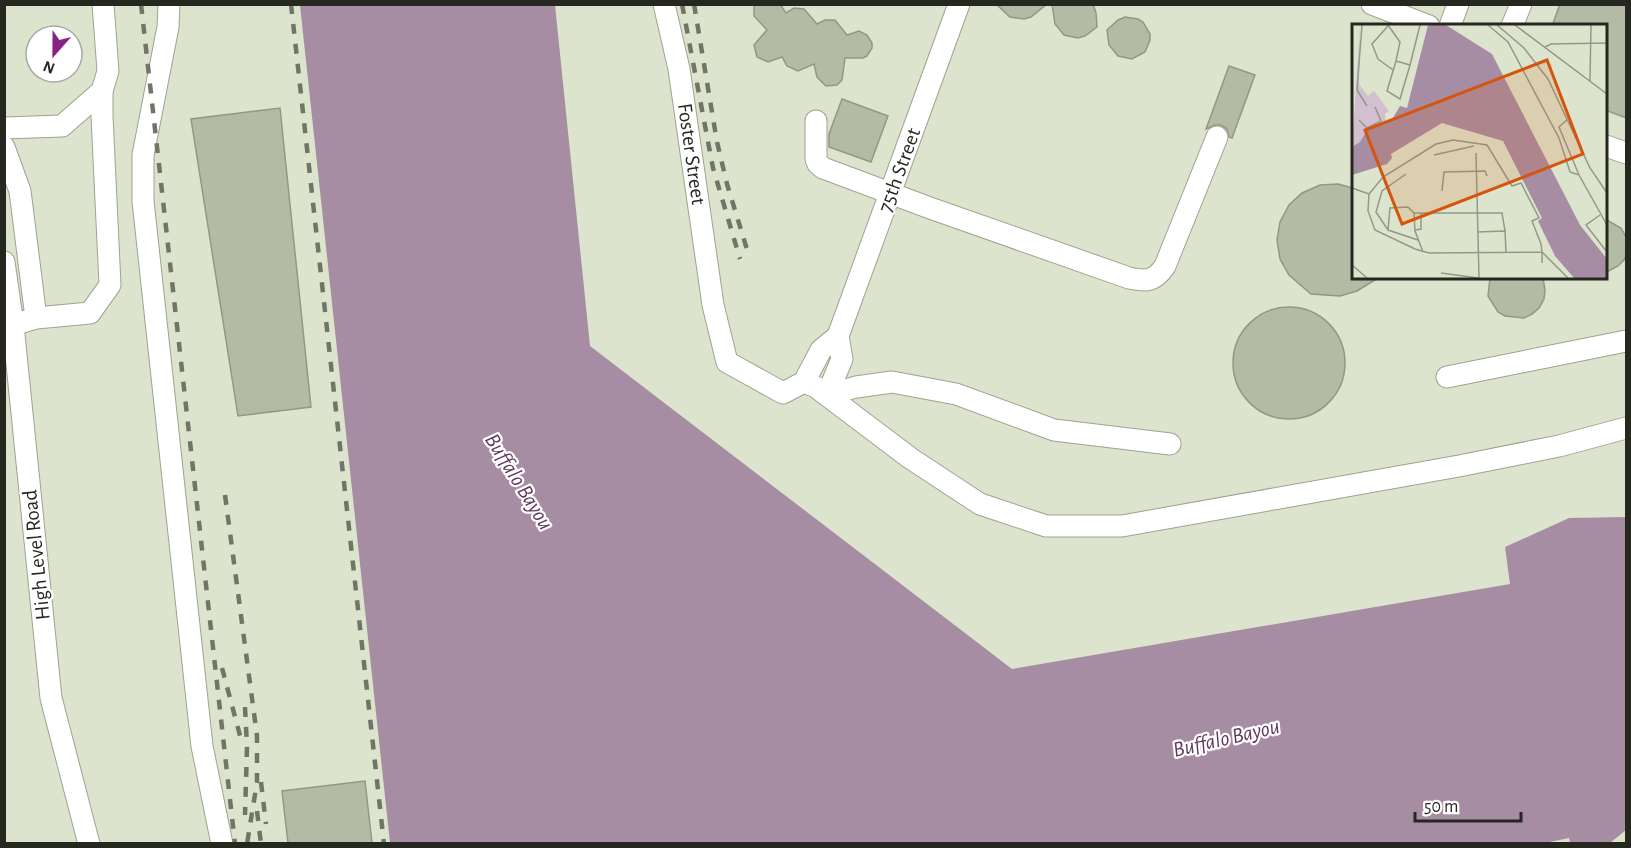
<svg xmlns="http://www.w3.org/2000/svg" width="1631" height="848" viewBox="0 0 1631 848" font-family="'Alegreya Sans',sans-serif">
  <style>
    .water { fill: #a78da4 }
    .building { fill: #b4bba5; stroke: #919883; stroke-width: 1.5 }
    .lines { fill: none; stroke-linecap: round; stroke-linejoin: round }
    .minor-casing { stroke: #9da48f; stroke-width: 23 }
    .minor { stroke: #fff; stroke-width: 21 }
    .rail { stroke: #717567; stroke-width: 4.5; stroke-dasharray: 10 10; stroke-linecap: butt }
    .labels { text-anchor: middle; stroke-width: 4.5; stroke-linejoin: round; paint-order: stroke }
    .street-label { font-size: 21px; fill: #262820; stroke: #fff }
    .water-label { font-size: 22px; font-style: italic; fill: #5d385a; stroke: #fff }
    .inset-road { fill: none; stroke: #939988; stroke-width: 1.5 }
    .view { fill: #d5540e; fill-opacity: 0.15; stroke: #d5540e; stroke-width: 3 }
    .inset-edge { fill: none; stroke: #262820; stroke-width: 3 }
  </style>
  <rect width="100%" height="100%" fill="#dce4cd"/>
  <path class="water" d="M 300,5 L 555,5 L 590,346 L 1012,669 L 1510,584 L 1505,547 L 1569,518 L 1626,517 L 1626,830 L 1610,843 L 1570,843 L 1569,838 L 1540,844 L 390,843 Z"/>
  <g class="building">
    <path d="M 754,4 L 780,4 L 786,13 L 794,8 L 804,9 L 817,24 L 825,20 L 835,20 L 847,35 L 859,31 L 867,35 L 872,43 L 872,48 L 867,56 L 863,58 L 845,58 L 842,80 L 837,85 L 826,86 L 817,77 L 814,64 L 798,71 L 787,66 L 782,57 L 768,62 L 757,57 L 754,45 L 767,30 L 754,16 Z"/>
    <path d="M 996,4 L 1047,4 L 1031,17 L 1024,19 L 1010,17 Z"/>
    <path d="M 1052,4 L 1093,4 L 1096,13 L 1097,27 L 1085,36 L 1078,38 L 1064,35 L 1055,24 Z"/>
    <path d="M 1560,4 L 1626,4 L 1626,118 L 1605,110 L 1605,26 L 1552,26 Z"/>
    <path d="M 1125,17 L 1138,19 L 1143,22 L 1150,34 L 1150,40 L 1145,52 L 1132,59 L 1118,56 L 1109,45 L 1107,30 L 1118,20 Z"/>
    <path d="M 1229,66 L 1255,75 L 1232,138 L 1229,137 L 1227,129 L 1221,125 L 1215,125 L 1206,129 Z"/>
    <path d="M 842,99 L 888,116 L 871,162 L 829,147 L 829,134 Z"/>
    <path d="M 280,108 L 311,407 L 238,416 L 191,119 Z"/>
    <path d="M 1338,184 L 1353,188 L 1353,278 L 1378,278 L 1357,291 L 1340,296 L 1311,294 L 1289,275 L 1280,259 L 1277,240 L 1280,222 L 1289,205 L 1302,193 L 1320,185 Z"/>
    <path d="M 1605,219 L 1621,228 L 1626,237 L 1626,255 L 1624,260 L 1618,266 L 1605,273 Z"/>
    <path d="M 1490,278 L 1543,278 L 1545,290 L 1544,299 L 1539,308 L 1532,314 L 1524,318 L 1505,316 L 1498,312 L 1488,296 Z"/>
    <circle cx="1289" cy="363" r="56"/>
    <path d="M 365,781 L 372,843 L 288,843 L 282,791 Z"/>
  </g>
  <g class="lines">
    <defs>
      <g id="minor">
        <path d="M 169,4 L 168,27 L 143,155 L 143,201 L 202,746 L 222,844"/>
        <path d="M 664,4 L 679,69 L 713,305 L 727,362 L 783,393 L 804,382 L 816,387 L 910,458 L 980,504 L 1046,526 L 1122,526 L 1459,466 L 1559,446 L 1626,428"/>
        <path d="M 1372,4 L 1429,26"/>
        <path d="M 1450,26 L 1458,4"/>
        <path d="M 1512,26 L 1521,4"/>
        <path d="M 816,121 L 816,159 L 818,164 L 823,168 L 930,208 L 1129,278 C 1147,282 1155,281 1165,266 L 1217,137"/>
        <path d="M 4,128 L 62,126 L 102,91"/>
        <path d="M 1606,146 L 1626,153"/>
        <path d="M 4,147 L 20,191 L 36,318"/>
        <path d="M 4,262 L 13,325 L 51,698 L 89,844"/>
        <path d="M 13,325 L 36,318 L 90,313 L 110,285 L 102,116 L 102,91 L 108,71 L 103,4"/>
        <path d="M 838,336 L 959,4"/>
        <path d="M 1447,377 L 1626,341"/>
        <path d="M 804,382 L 821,350 L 838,336 L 842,359 L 827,395"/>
        <path d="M 827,395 L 856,387 L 892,382 L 956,394 L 1054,430 L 1170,444"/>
      </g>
    </defs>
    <use href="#minor" class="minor-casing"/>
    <use href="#minor" class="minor"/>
    <g class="rail">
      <path d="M 141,4 L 235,844"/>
      <path d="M 291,4 L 384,844"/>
      <path d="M 682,4 L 713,168 L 740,259"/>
      <path d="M 694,4 L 717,142 L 727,184 L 749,256"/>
      <path d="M 225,495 L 257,736 L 257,782 L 247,844"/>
      <path d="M 222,668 L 242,743"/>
      <path d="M 245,707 L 247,747 L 245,815"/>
      <path d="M 261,782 L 266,824"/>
      <path d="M 257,811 L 261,844"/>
    </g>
  </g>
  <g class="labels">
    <g class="street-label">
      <text transform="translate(692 154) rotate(82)" y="7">Foster Street</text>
      <text transform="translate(899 170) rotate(-70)" y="7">75th Street</text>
      <text transform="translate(36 555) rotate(-96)" y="7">High Level Road</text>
    </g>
    <g class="water-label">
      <text transform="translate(520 481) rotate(58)" y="8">Buffalo Bayou</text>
      <text transform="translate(1226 737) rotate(-13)" y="8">Buffalo Bayou</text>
    </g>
  </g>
  <g transform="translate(1352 24)">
    <rect width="255" height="255" fill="#dce4cd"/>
    <path d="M 8,1 L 7,60 L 16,72 L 22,67 L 37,87 L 33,90 L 34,102 L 0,125 Z" fill="#d2bfd0"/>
    <path d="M 76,1 L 94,1 L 140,30 L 228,201 L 255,235 L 255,254 L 222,254 L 203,232 L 186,197 L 190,194 L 151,117 L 90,99 L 39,130 L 40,134 L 35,140 L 0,151 L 0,123 L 8,118 L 16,105 L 41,94 L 48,82 L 55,84 Z" fill="#a78da4"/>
    <path class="inset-road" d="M 10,1 L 5,66 L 15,82M 36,1 L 48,18 L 44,37 L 58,41 L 68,1M 136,1 L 156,18 L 207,114 L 218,148 L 227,151M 145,1 L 172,24 L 196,55 L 238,144 L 255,169M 163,1 L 255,70M 36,2 L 20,20 L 26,35 L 41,46M 193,23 L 199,20 L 255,19M 44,37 L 35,67 L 48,75 L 58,41M 238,57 L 239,1M 216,95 L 207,103 L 227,151 L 255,201M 7,96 L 15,104 L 29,97 L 23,83M 124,129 L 127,254M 82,131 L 122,122M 54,150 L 30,167 L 24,188 L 36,206 L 66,216M 0,164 L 17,170M 90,167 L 92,148 L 133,147 L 135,152M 248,191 L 234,201 L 255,228M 36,206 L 38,184 L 56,183 L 62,189M 63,206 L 69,205 L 69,189M 125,208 L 153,207 L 154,228M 71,228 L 63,207 L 62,189 L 150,189 L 153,207M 190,228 L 77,229 L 63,225 L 23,206 L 16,187 L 17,170 L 31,153 L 84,120 L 101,116 L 135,121 L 160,162 L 169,159 L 187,194 L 180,197 L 189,220 L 190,228 L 190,239M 190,228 L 216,254M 0,241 L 15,254M 89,249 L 126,254"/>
    <path class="view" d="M 195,36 L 231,130 L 50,200 L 13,106 Z"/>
    <rect width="255" height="255" class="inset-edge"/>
  </g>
  <rect width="1631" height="848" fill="none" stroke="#262820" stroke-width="12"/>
  <g transform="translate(54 54) rotate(201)"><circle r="28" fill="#ffffff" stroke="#a8a9a6" stroke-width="1.5"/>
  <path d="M0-4.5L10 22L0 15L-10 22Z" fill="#892086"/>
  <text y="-9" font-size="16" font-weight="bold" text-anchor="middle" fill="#262820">N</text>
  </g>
  <path d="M1415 812v9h106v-9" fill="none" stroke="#262820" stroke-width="3"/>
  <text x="1424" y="812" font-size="18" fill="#262820" stroke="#ffffff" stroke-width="4.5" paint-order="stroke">50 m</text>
</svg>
